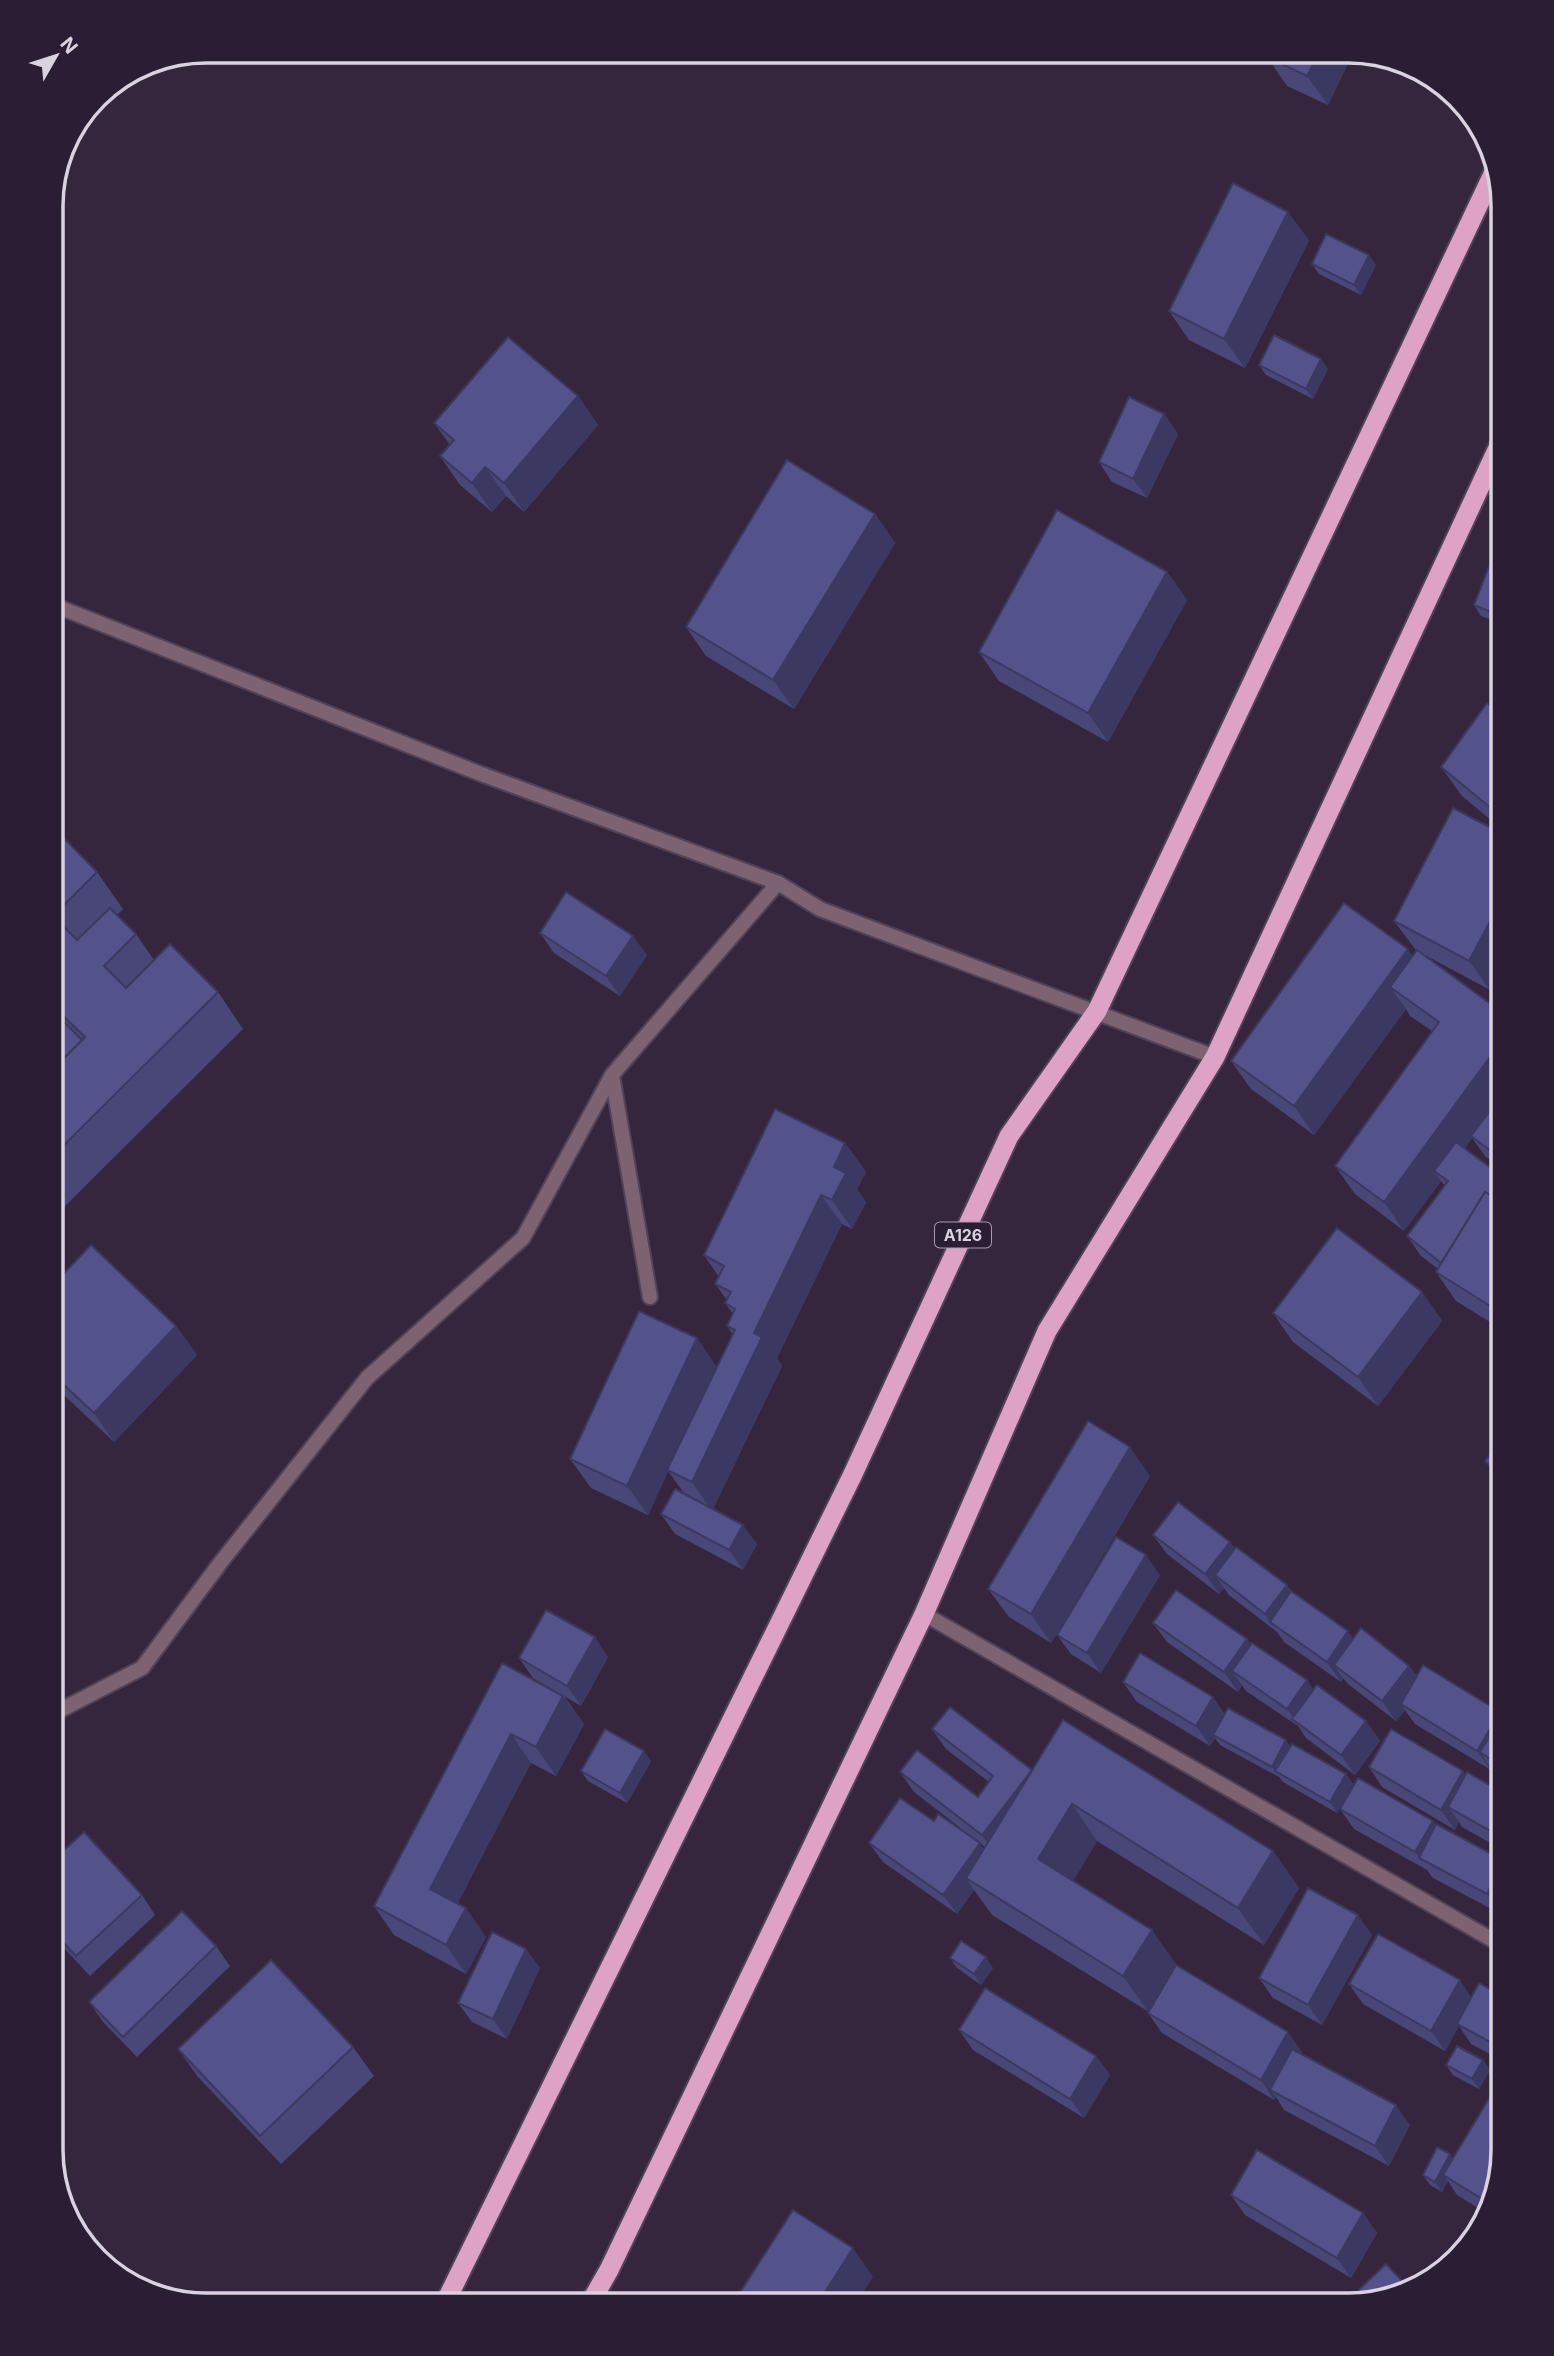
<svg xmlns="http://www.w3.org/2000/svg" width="1554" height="2356" viewBox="0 0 1554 2356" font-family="Inter,sans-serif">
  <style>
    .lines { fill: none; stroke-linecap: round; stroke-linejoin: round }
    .minor-casing { stroke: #504257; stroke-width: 18 }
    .trunk-casing { stroke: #504257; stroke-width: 23 }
    .minor { stroke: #7d6372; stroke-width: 14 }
    .trunk { stroke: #dda2c5; stroke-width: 19 }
    .wall { fill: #484777 }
    .shaded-wall { fill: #3b3961 }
    .building { fill: #54528a; stroke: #3b3961; stroke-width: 2 }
    .labels { text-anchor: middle; stroke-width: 6; stroke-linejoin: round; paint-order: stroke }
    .shield { fill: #2b1d33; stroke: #a69cad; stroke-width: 2 }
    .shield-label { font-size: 16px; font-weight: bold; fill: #dbd2e1 }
    .rim { fill: none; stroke: #dbd2e1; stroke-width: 3.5 }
  </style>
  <rect width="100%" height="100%" fill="#35263d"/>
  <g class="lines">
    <defs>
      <g id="minor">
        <path d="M 51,604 L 481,774 L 778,883 L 820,909 L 1215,1057"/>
        <path d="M 612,1075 L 778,883"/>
        <path d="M 924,1614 L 1503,1946"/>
        <path d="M 51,1715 L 142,1668 L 221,1562 L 367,1378 L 523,1238 L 612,1075 L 650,1297"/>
      </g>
      <g id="trunk">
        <path d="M 444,2305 L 853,1474 L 1009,1136 L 1097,1011 L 1494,172"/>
        <path d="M 589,2305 L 609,2270 L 924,1614 L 1047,1331 L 1215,1057 L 1503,437"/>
      </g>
    </defs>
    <use href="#minor" class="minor-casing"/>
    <use href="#trunk" class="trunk-casing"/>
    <use href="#minor" class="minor"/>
    <use href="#trunk" class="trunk"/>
  </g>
  <g class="wall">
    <path d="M 1270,51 L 1354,51 L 1328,105 L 1287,86 L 1267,57 Z"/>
    <path d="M 1309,240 L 1245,368 L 1189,340 L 1169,311 Z"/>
    <path d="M 1312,264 L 1376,265 L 1361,295 L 1319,274 Z"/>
    <path d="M 1259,365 L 1328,369 L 1313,399 L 1266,375 Z"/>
    <path d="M 578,396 L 598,425 L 524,512 L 506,496 L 492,512 L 460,485 L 440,456 L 450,445 L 434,423 Z"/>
    <path d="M 1164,414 L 1178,434 L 1147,498 L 1112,482 L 1099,462 Z"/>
    <path d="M 875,514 L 895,543 L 794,709 L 706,656 L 686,627 Z"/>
    <path d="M 1503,570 L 1503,624 L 1481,616 L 1474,605 Z"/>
    <path d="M 1167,572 L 1187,600 L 1108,742 L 999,681 L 979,652 Z"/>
    <path d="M 1503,716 L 1503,830 L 1462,796 L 1441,767 Z"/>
    <path d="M 1453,808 L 1490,990 L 1421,953 L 1503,1013 L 1503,1170 L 1485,1156 L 1472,1138 L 1465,1148 L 1503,1177 L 1503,1330 L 1456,1301 L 1436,1272 L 1438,1269 L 1421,1256 L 1407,1236 L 1445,1186 L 1441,1181 L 1404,1231 L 1355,1194 L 1335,1166 L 1432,1031 L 1410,1016 L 1406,1009 L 1314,1135 L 1251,1089 L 1231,1061 L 1413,956 L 1417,951 L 1415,949 L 1394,921 Z"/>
    <path d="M 51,833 L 97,872 L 123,909 L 117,915 L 136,934 L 154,960 L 218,992 L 243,1029 L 59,1212 L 51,1204 Z"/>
    <path d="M 540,933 L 647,955 L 620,996 L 554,953 Z"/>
    <path d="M 845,1143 L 866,1172 L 857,1189 L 866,1202 L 852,1229 L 842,1224 L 777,1358 L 782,1366 L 713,1509 L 757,1544 L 743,1570 L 675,1534 L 661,1514 L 684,1493 L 668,1471 L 648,1515 L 591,1488 L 570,1459 L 717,1367 L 733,1335 L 727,1326 L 733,1314 L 725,1303 L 727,1300 L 715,1284 L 719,1277 L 704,1255 Z"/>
    <path d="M 51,1287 L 176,1326 L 197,1355 L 114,1442 L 51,1383 Z"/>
    <path d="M 1422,1292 L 1442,1321 L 1378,1406 L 1293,1342 L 1273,1313 Z"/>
    <path d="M 1503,1439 L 1503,1486 L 1485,1461 Z"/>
    <path d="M 1150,1476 L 1051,1643 L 1009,1617 L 988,1589 Z"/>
    <path d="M 1153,1535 L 1230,1542 L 1235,1549 L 1292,1592 L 1348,1631 L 1353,1639 L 1409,1666 L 1417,1676 L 1500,1712 L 1503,1716 L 1503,1779 L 1493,1772 L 1492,1770 L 1491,1770 L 1415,1724 L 1405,1710 L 1396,1721 L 1348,1684 L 1343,1678 L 1341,1682 L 1284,1642 L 1277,1632 L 1229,1595 L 1224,1588 L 1219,1594 L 1167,1554 Z"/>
    <path d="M 1160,1575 L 1101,1673 L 1071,1654 L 1057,1635 Z"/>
    <path d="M 1153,1623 L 1247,1639 L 1251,1644 L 1307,1680 L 1313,1690 L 1366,1721 L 1380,1741 L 1355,1775 L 1306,1738 L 1298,1726 L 1246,1691 L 1242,1685 L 1238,1692 L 1167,1642 Z"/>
    <path d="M 608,1657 L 581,1706 L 564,1696 L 584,1724 L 556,1776 L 531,1763 L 457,1904 L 486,1937 L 466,1974 L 394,1935 L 374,1906 L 502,1663 L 557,1692 L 533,1678 L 519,1658 Z"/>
    <path d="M 1123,1682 L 1225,1713 L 1346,1774 L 1353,1784 L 1337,1813 L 1283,1782 L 1279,1777 L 1220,1745 L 1215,1738 L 1210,1746 L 1137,1702 Z"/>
    <path d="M 932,1729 L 1032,1770 L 1273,1851 L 1299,1888 L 1264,1945 L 1097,1841 L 1073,1881 L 1178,1966 L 1302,2052 L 1301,2054 L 1410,2125 L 1389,2166 L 1284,2110 L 1276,2097 L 1274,2100 L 1162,2033 L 1148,2013 L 1149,2012 L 992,1915 L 974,1890 L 957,1914 L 883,1862 L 869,1843 L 934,1821 L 984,1849 L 985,1847 L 914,1792 L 900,1772 L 978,1797 L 989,1782 L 946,1749 Z"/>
    <path d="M 651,1761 L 627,1803 L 588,1781 L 581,1771 Z"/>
    <path d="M 1369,1767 L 1466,1776 L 1503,1793 L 1503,1850 L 1462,1827 L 1459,1822 L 1455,1830 L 1382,1787 Z"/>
    <path d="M 1340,1809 L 1435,1824 L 1503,1860 L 1503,1909 L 1501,1914 L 1433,1878 L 1427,1870 L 1354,1829 Z"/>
    <path d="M 51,1862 L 142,1895 L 155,1915 L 90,1976 L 51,1934 Z"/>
    <path d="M 1372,1935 L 1322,2025 L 1273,1998 L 1259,1978 Z"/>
    <path d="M 216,1946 L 230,1966 L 137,2057 L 103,2022 L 89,2002 Z"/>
    <path d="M 950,1958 L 993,1968 L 981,1985 L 957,1968 Z"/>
    <path d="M 540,1968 L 507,2039 L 472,2022 L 458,2003 Z"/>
    <path d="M 51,1980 L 60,1992 L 51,2001 Z"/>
    <path d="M 1349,1984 L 1472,1997 L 1503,1997 L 1503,2061 L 1471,2044 L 1459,2026 L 1445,2051 L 1363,2004 Z"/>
    <path d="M 959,2030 L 1096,2056 L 1110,2075 L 1084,2118 L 973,2050 Z"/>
    <path d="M 353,2047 L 374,2076 L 281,2164 L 198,2077 L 178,2049 Z"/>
    <path d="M 1483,2060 L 1490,2070 L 1479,2089 L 1453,2075 L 1446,2065 Z"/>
    <path d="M 1503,2151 L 1486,2213 L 1457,2195 L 1448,2181 L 1442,2192 L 1430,2185 L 1423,2175 L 1453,2158 Z"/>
    <path d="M 1231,2195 L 1363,2213 L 1377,2233 L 1351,2278 L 1245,2215 Z"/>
  </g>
  <g class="shaded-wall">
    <path d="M 1320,51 L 1354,51 L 1328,105 L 1307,76 Z"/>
    <path d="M 1288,212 L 1309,240 L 1245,368 L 1224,339 Z"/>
    <path d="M 1369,255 L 1376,265 L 1361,295 L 1354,285 Z"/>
    <path d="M 1321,359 L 1328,369 L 1313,399 L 1306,389 Z"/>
    <path d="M 578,396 L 598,425 L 524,512 L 504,483 Z"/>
    <path d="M 1164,414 L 1178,434 L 1147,498 L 1133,479 Z"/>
    <path d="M 485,467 L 506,496 L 492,512 L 472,483 Z"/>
    <path d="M 875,514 L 895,543 L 794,709 L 773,680 Z"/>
    <path d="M 1167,572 L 1187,600 L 1108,742 L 1088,713 Z"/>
    <path d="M 1503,897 L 1503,964 L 1490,990 L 1469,961 Z"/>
    <path d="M 633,936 L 647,955 L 620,996 L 606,976 Z"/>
    <path d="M 1408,949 L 1428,978 L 1390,987 L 1406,1009 L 1314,1135 L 1294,1106 Z"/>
    <path d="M 1503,1039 L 1503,1095 L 1443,1178 L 1434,1171 L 1441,1181 L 1404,1231 L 1384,1202 Z"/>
    <path d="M 845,1143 L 866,1172 L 857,1189 L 866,1202 L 852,1229 L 832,1200 L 834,1167 Z"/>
    <path d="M 1503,1181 L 1503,1219 L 1442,1263 Z"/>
    <path d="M 821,1195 L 842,1224 L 777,1358 L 782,1366 L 712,1511 L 692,1482 L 754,1333 Z"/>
    <path d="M 1503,1251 L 1503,1274 L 1496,1263 Z"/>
    <path d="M 1422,1292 L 1442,1321 L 1378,1406 L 1358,1377 Z"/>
    <path d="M 176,1326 L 197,1355 L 114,1442 L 94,1413 Z"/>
    <path d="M 697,1338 L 717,1367 L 648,1515 L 627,1486 Z"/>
    <path d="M 1130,1447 L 1150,1476 L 1051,1643 L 1031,1614 Z"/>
    <path d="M 743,1525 L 757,1544 L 743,1570 L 729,1550 Z"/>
    <path d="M 1230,1542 L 1244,1562 L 1215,1575 L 1224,1588 L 1219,1594 L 1205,1574 Z"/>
    <path d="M 1146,1555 L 1160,1575 L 1101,1673 L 1087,1653 Z"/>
    <path d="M 1287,1585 L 1301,1605 L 1272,1624 L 1265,1614 Z"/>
    <path d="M 1348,1631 L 1362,1651 L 1334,1665 L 1343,1678 L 1341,1682 L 1327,1662 Z"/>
    <path d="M 595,1637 L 608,1657 L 581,1706 L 567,1686 Z"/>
    <path d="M 1247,1639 L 1261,1659 L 1232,1671 L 1242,1685 L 1238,1692 L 1224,1672 Z"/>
    <path d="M 1409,1666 L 1423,1685 L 1401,1704 L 1405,1710 L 1396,1721 L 1382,1701 Z"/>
    <path d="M 1307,1680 L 1320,1700 L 1296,1721 L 1287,1709 Z"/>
    <path d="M 563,1696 L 584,1724 L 556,1776 L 536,1747 Z"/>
    <path d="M 1213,1697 L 1227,1717 L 1213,1735 L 1215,1738 L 1210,1746 L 1196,1726 Z"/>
    <path d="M 1500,1712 L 1503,1717 L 1480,1752 L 1492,1770 L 1491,1770 L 1477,1751 Z"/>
    <path d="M 1366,1721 L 1380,1741 L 1355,1775 L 1341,1755 Z"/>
    <path d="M 511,1734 L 531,1763 L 450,1918 L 430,1889 Z"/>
    <path d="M 1286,1740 L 1293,1750 L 1275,1771 L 1279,1777 L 1272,1767 Z"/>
    <path d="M 644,1751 L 651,1761 L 627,1803 L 620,1793 Z"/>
    <path d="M 1032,1770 L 996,1855 L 982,1835 Z"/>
    <path d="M 1463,1771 L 1477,1791 L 1448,1807 L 1459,1822 L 1455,1830 L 1441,1810 Z"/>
    <path d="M 1346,1774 L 1353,1784 L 1337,1813 L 1330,1802 Z"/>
    <path d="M 1072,1804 L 1097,1841 L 1064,1896 L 1038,1859 Z"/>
    <path d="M 1433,1821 L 1447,1841 L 1421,1859 L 1415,1852 Z"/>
    <path d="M 980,1843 L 993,1863 L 966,1878 L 974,1890 L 957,1914 L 943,1895 Z"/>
    <path d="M 1273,1851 L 1299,1888 L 1264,1945 L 1238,1908 Z"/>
    <path d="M 1503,1862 L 1503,1909 L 1501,1914 L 1487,1894 Z"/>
    <path d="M 466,1908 L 486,1937 L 466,1974 L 446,1945 Z"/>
    <path d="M 1358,1915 L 1372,1935 L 1322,2025 L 1308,2005 Z"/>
    <path d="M 1152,1930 L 1178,1967 L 1149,2013 L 1123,1976 Z"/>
    <path d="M 526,1949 L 540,1968 L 507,2039 L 493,2019 Z"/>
    <path d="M 986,1957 L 993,1968 L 981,1985 L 974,1974 Z"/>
    <path d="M 1460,1980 L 1473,2000 L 1457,2024 L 1459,2026 L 1445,2051 L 1431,2031 Z"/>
    <path d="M 1288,2032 L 1302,2052 L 1278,2094 L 1270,2090 L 1276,2097 L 1274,2100 L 1261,2080 Z"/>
    <path d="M 1096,2056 L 1110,2075 L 1084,2118 L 1070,2099 Z"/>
    <path d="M 1483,2060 L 1490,2070 L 1479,2089 L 1472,2079 Z"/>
    <path d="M 1396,2105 L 1410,2125 L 1389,2166 L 1375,2146 Z"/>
    <path d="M 1450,2154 L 1457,2164 L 1443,2175 L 1448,2181 L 1442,2192 L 1435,2182 Z"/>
    <path d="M 1494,2183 L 1488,2206 L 1484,2200 Z"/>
    <path d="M 1363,2213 L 1377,2233 L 1351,2278 L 1337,2258 Z"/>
    <path d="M 853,2248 L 873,2277 L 855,2305 L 817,2305 Z"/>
  </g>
  <g class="building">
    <path d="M 1270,51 L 1320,51 L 1307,76 L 1267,57 Z"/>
    <path d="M 1233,183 L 1288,212 L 1224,339 L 1169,311 Z"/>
    <path d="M 1326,234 L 1369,255 L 1354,285 L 1312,264 Z"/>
    <path d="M 1274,335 L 1321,359 L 1306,389 L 1259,365 Z"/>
    <path d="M 508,337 L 578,396 L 504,483 L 485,467 L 472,483 L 440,456 L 454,440 L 434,423 Z"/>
    <path d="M 1129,397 L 1164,414 L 1133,479 L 1099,462 Z"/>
    <path d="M 787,460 L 875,514 L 773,680 L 686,627 Z"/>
    <path d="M 1057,510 L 1167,572 L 1088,713 L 979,652 Z"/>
    <path d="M 1490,564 L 1503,570 L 1503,617 L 1474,605 Z"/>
    <path d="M 1487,703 L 1503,716 L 1503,818 L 1441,767 Z"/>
    <path d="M 1453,808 L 1503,834 L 1503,897 L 1469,961 L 1394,921 Z"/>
    <path d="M 55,829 L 97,872 L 53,916 L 77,940 L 110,908 L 136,934 L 104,966 L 126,988 L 170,944 L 218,992 L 51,1158 L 51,1071 L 85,1037 L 51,1004 L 51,833 Z"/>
    <path d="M 566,892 L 633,936 L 606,976 L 540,933 Z"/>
    <path d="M 1344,903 L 1408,949 L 1294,1106 L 1231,1061 Z"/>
    <path d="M 1417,950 L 1503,1013 L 1503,1039 L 1384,1202 L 1335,1166 L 1439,1022 L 1390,987 Z"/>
    <path d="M 1503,980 L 1503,988 L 1499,985 Z"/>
    <path d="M 51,1009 L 82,1040 L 51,1071 Z"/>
    <path d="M 1503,1094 L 1503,1160 L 1471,1136 Z"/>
    <path d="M 775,1109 L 845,1143 L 834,1167 L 846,1173 L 832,1200 L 821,1195 L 754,1333 L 762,1337 L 692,1482 L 667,1470 L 735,1330 L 727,1326 L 735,1309 L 725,1303 L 731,1292 L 715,1284 L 724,1266 L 704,1255 Z"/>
    <path d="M 1456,1142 L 1503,1177 L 1503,1181 L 1492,1196 L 1485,1192 L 1441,1263 L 1407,1236 L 1448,1181 L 1434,1171 Z"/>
    <path d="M 1485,1192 L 1503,1203 L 1503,1251 L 1496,1263 L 1503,1268 L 1503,1314 L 1436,1272 Z"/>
    <path d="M 1337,1228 L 1422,1292 L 1358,1377 L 1273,1313 Z"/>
    <path d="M 91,1245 L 176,1326 L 94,1413 L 51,1373 L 51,1287 Z"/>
    <path d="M 639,1311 L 697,1338 L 627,1486 L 570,1459 Z"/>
    <path d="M 1088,1421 L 1130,1447 L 1031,1614 L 988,1589 Z"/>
    <path d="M 1503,1439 L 1503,1475 L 1485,1461 Z"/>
    <path d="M 675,1489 L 743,1525 L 729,1550 L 661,1514 Z"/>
    <path d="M 1178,1502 L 1230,1542 L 1205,1574 L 1153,1535 Z"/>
    <path d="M 1116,1537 L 1146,1555 L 1087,1653 L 1057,1635 Z"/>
    <path d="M 1236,1547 L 1287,1585 L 1265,1614 L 1215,1575 Z"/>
    <path d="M 1176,1590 L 1247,1639 L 1224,1672 L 1153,1623 Z"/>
    <path d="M 1291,1591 L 1348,1631 L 1327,1662 L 1270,1622 Z"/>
    <path d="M 546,1610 L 595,1637 L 567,1686 L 519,1658 Z"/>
    <path d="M 1361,1628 L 1409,1666 L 1382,1701 L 1334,1665 Z"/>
    <path d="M 1252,1643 L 1307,1680 L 1287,1709 L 1232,1671 Z"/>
    <path d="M 1140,1653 L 1213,1697 L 1196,1726 L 1123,1682 Z"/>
    <path d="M 502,1663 L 563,1696 L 536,1747 L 511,1734 L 430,1889 L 466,1908 L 446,1945 L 374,1906 Z"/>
    <path d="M 1423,1665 L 1500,1712 L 1477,1751 L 1401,1704 Z"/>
    <path d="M 1317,1685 L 1366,1721 L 1341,1755 L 1292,1719 Z"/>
    <path d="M 950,1707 L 1032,1770 L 982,1835 L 900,1772 L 917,1750 L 978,1797 L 993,1776 L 932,1729 Z"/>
    <path d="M 1228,1708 L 1286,1740 L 1272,1767 L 1213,1735 Z"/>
    <path d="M 1503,1716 L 1503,1768 L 1480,1752 Z"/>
    <path d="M 1063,1720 L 1273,1851 L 1238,1908 L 1072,1804 L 1038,1859 L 1152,1930 L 1123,1976 L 966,1878 Z"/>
    <path d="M 605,1729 L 644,1751 L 620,1793 L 581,1771 Z"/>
    <path d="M 1391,1729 L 1463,1771 L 1441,1810 L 1369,1767 Z"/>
    <path d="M 1292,1744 L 1346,1774 L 1330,1802 L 1275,1771 Z"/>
    <path d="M 1467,1772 L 1503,1793 L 1503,1838 L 1448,1807 Z"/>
    <path d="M 1358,1778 L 1433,1821 L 1415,1852 L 1340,1809 Z"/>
    <path d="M 900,1798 L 934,1821 L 938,1814 L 980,1843 L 943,1895 L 869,1843 Z"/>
    <path d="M 1436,1824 L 1503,1860 L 1503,1862 L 1487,1894 L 1419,1858 Z"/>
    <path d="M 84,1832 L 142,1895 L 76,1956 L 51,1929 L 51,1862 Z"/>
    <path d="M 1308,1888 L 1358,1915 L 1308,2005 L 1259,1978 Z"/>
    <path d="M 182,1911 L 216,1946 L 123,2037 L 89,2002 Z"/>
    <path d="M 492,1932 L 526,1949 L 493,2019 L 458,2003 Z"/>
    <path d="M 1378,1934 L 1460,1980 L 1431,2031 L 1349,1984 Z"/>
    <path d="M 961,1941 L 986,1957 L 974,1974 L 950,1958 Z"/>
    <path d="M 271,1960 L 353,2047 L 260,2136 L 178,2049 Z"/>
    <path d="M 1176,1965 L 1288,2032 L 1261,2080 L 1148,2013 Z"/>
    <path d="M 1479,1983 L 1503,1997 L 1503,2049 L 1457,2024 Z"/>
    <path d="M 985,1988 L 1096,2056 L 1070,2099 L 959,2030 Z"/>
    <path d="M 1457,2046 L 1483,2060 L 1472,2079 L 1446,2065 Z"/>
    <path d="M 1292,2049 L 1396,2105 L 1375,2146 L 1270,2090 Z"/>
    <path d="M 1499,2082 L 1503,2085 L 1503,2151 L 1494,2183 L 1484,2200 L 1443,2175 Z"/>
    <path d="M 1437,2147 L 1450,2154 L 1435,2182 L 1423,2175 Z"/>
    <path d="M 1257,2150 L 1363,2213 L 1337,2258 L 1231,2195 Z"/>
    <path d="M 793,2210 L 853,2248 L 817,2305 L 732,2305 Z"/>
    <path d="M 1386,2264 L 1410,2289 L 1349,2305 L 1343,2305 Z"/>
  </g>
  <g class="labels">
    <rect class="shield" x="935" y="1222.5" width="56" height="25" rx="5"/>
    <g class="shield-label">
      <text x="963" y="1241">A126</text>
    </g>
  </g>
  <path d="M0 0H1554V2356H0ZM206 63H1348A143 143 0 0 1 1491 206V2150A143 143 0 0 1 1348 2293H206A143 143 0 0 1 63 2150V206A143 143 0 0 1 206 63Z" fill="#2b1d33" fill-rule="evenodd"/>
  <path class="rim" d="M206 63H1348A143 143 0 0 1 1491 206V2150A143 143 0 0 1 1348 2293H206A143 143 0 0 1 63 2150V206A143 143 0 0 1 206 63Z"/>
  <g transform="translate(56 56) rotate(51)" stroke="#2b1d33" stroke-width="5" paint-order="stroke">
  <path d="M0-5L12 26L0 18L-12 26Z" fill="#dbd2e1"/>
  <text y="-10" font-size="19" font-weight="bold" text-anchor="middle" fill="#dbd2e1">N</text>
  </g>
</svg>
